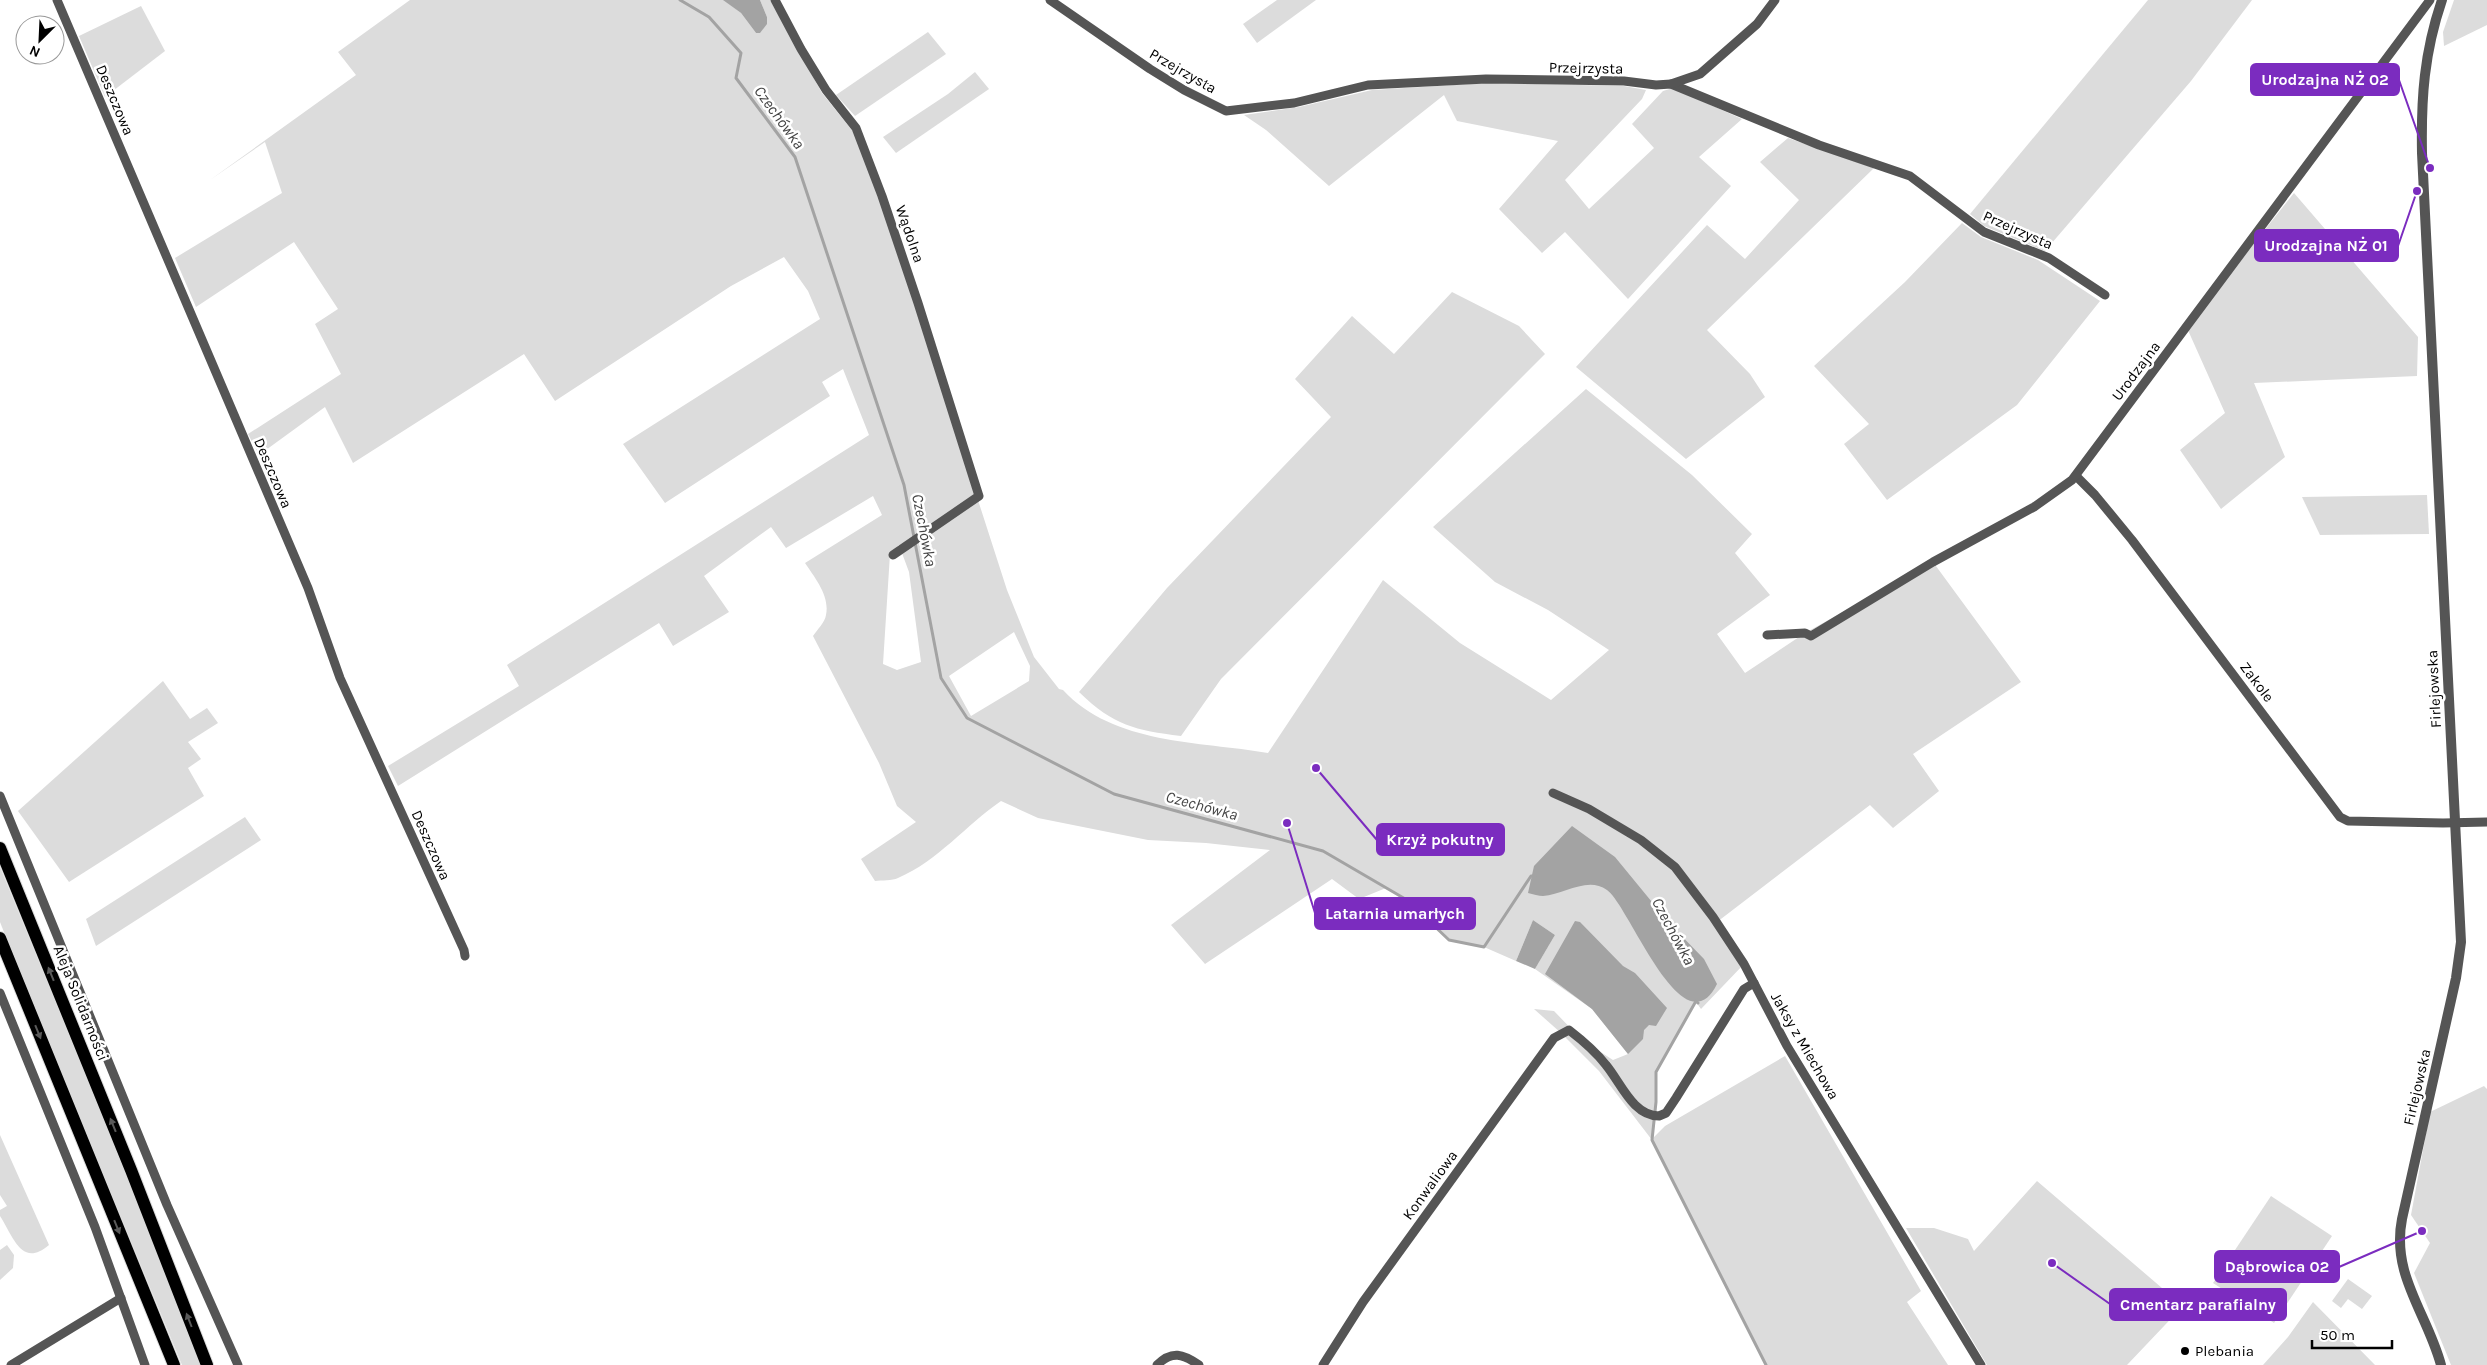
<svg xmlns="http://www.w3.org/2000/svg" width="2487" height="1365" viewBox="0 0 2487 1365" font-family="Karla,sans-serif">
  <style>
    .green { fill: #dcdcdc; fill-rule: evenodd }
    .water { fill: #a3a3a3 }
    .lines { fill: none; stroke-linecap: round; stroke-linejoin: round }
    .stream { stroke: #a3a3a3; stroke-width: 3 }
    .primary-casing { stroke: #dbdbdb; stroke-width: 14 }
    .minor { stroke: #555; stroke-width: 9 }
    .tertiary { stroke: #555; stroke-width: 10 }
    .primary { stroke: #000; stroke-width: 12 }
    .oneway { fill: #595959 }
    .poi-dot { fill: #000; stroke: #fff; stroke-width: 2 }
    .labels { text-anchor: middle; stroke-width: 5; stroke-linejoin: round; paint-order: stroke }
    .street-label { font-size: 15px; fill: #000; stroke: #fff }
    .poi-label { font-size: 15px; fill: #000; stroke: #fff; text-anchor: start }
    .water-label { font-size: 16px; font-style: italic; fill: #444; stroke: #fff }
    .leader { fill: none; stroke: #7b2cbf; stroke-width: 2 }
    .callout-dot { fill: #7b2cbf; stroke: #fff; stroke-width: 2 }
    .callout { fill: #7b2cbf; stroke: #7b2cbf; stroke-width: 2 }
    .callout-label { font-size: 16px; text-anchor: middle; font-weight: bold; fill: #fff }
  </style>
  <rect width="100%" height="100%" fill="#fff"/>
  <g class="green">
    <path d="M 410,0 L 724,0 L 741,13 L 756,33 L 767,17 L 760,0 L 770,0 L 822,93 L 855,134 L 896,246 L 1007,590 L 1034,657 L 1059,689 L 1063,690 C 1114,745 1199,741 1268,753 L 1383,580 L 1460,643 L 1551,700 L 1609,650 L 1548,610 L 1495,582 L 1433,527 L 1586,389 L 1692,475 L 1752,534 L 1735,553 L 1770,595 L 1717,634 L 1745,673 L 1805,633 L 1933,562 L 2021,682 L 1913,754 L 1939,791 L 1893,828 L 1870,805 L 1717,922 L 1744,964 L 1701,1009 L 1696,1002 L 1656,1072 L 1656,1102 L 1652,1139 L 1665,1126 L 1785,1056 L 1921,1291 L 1907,1302 L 1948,1365 L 1766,1365 L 1652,1140 L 1599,1071 L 1561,1033 L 1534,1009 L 1554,1011 L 1582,1040 L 1613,1060 L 1628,1054 L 1592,1009 L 1535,969 L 1555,935 L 1533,920 L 1516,961 L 1484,947 L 1449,940 L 1407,900 L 1386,888 L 1359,899 L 1332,879 L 1205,964 L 1171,925 L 1270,850 L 1206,843 L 1148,840 L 1038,818 L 1001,801 C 966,825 938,861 898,878 C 892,881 882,880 875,881 L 861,859 L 916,822 L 897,806 L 879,763 L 813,636 C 817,630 825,622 826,615 C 830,596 815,578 805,563 L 882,515 L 873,496 L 786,548 L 771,527 L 704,576 L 729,612 L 673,646 L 659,623 L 398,786 L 388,766 L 519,686 L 507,665 L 869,435 L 843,369 L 822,382 L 830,396 L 665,503 L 623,444 L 820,319 L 808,291 L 784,257 L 731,286 L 555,401 L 524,354 L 353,463 L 325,407 L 259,455 L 248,434 L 341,374 L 315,324 L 338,309 L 294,242 L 196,307 L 175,258 L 282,193 L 265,142 L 210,180 L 356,75 L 338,52 ZM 899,545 L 909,572 L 921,662 L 897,670 L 883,664 L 890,554 ZM 1014,632 L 1030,666 L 1029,681 L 971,716 L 949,676 Z"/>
    <path d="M 1277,0 L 1316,0 L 1257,43 L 1243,24 Z"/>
    <path d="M 2148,0 L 2252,0 L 2191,81 L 2045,251 L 1984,226 L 1970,214 Z"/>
    <path d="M 2454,0 L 2487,0 L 2487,25 L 2444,46 L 2443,32 Z"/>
    <path d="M 141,6 L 165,51 L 105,97 L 79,36 Z"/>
    <path d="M 928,32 L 946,54 L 855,116 L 836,95 Z"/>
    <path d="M 975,72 L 989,89 L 896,153 L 883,137 L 948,94 Z"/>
    <path d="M 1487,83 L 1624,86 L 1646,90 L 1642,99 L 1565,180 L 1589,209 L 1654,148 L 1632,124 L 1663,91 L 1673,88 L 1742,119 L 1699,157 L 1731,186 L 1628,299 L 1565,232 L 1542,253 L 1499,209 L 1558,141 L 1457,121 L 1444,95 L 1329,186 L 1266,130 L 1244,115 L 1299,107 L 1372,90 Z"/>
    <path d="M 1788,138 L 1874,168 L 1707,330 L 1750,374 L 1765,397 L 1686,459 L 1576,367 L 1707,225 L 1745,259 L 1799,200 L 1760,162 Z"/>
    <path d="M 2294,193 L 2418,337 L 2417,376 L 2254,383 L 2285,457 L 2221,509 L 2180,450 L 2225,413 L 2187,328 Z"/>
    <path d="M 1962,223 L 1981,237 L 2038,260 L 2100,301 L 2017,405 L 1887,500 L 1844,444 L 1869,424 L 1814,366 L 1905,282 Z"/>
    <path d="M 1452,292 L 1519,326 L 1545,354 L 1221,679 L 1181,736 C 1135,730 1114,726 1079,692 L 1167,588 L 1331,417 L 1295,379 L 1352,316 L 1394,354 Z"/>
    <path d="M 2427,495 L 2429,534 L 2320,535 L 2302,497 Z"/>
    <path d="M 163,681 L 190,719 L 207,708 L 218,723 L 188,742 L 201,759 L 188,768 L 204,796 L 69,882 L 18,811 Z"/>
    <path d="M 245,817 L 261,840 L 96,946 L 86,919 Z"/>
    <path d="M 0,867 L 126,1173 L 201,1365 L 182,1365 L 18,968 L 0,922 Z"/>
    <path d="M 2484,1086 L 2487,1089 L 2487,1365 L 2451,1365 L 2414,1273 L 2430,1243 L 2411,1215 L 2430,1112 Z"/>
    <path d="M 0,1135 L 49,1245 C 22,1268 14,1238 0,1216 L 0,1210 L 7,1206 L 0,1195 Z"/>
    <path d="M 2037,1181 L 2183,1306 L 2127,1365 L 1987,1365 L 1906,1228 L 1934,1228 L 1968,1239 L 1974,1251 Z"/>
    <path d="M 2271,1196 L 2332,1236 L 2274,1323 L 2213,1283 Z"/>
    <path d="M 7,1245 L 14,1255 L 13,1268 L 0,1280 L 0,1250 Z"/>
    <path d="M 2348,1279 L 2372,1296 L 2362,1309 L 2348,1299 L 2341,1308 L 2332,1301 Z"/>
    <path d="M 2313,1302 L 2375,1365 L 2263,1365 L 2288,1337 Z"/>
  </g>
  <g class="water">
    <path d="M 723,0 L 760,0 L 767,17 L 767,24 L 760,33 L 756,33 L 741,13 Z"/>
    <path d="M 1572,826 L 1615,857 L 1670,924 L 1704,959 L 1717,984 C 1683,1052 1629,905 1607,890 C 1587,876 1564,895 1543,896 C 1539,896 1533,894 1528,893 L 1534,866 Z"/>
    <path d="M 1533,920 L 1555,935 L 1535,969 L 1516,961 Z"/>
    <path d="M 1575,921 L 1580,922 L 1623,966 L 1635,973 L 1667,1008 L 1656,1026 L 1649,1025 L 1644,1030 L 1643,1039 L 1628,1054 L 1592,1009 L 1545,974 Z"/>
  </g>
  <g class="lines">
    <g class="stream">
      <path d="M 680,0 L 709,17 L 741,53 L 736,78 L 795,157 L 904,485 L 941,678 L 967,718 L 1114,794 L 1323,851 L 1407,900 L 1449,940 L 1484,947 L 1531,876 L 1535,876"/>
      <path d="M 1698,1003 L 1696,1001 L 1656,1072 L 1656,1102 L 1652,1140 L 1766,1365"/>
    </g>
    <defs>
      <g id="primary">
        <path d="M 0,848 L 131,1170 L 207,1365"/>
        <path d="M 0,938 L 174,1365"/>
      </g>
    </defs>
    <use href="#primary" class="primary-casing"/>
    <g class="minor">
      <path d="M 57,0 L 308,588 L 340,678 L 464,950 L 465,956"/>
      <path d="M 775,0 L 801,49 L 826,90 L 856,128 L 882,196 L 918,303 L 979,496 L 893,555"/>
      <path d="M 1050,0 L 1150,69 L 1184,90 L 1226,111 L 1294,103 L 1368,85 L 1486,79 L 1624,81 L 1656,85 L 1671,84 L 1819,145 L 1910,176 L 1984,232 L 2049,258 L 2105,295"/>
      <path d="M 1671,84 L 1700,74 L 1757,24 L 1775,0"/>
      <path d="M 2076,476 L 2095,495 L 2132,540 L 2340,817 L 2348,821 L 2443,823 L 2487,822"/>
      <path d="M 1767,635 L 1805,633 L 1811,636 L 1933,562 L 2034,507 L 2072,480 L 2430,0"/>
      <path d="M 1553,793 L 1589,809 L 1641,840 L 1675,867 L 1713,917 L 1744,964 L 1787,1046 L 1981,1365"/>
      <path d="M 0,796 L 167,1205 L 238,1365"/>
      <path d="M 0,993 L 95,1227 L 145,1365"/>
      <path d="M 11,1365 L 121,1298"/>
      <path d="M 1157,1365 C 1172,1350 1183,1354 1199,1365"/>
      <path d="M 1323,1365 L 1363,1302 L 1554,1038 L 1569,1030 C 1582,1040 1596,1052 1606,1065 C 1621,1083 1633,1116 1659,1116 L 1666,1113 L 1676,1098 L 1744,989 L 1754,983"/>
    </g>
    <path class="tertiary" d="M 2441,1365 C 2427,1313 2391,1275 2402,1219 L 2456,978 L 2461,942 L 2422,153 C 2421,98 2424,53 2442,0"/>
    <use href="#primary" class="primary"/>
  </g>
  <defs><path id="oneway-solid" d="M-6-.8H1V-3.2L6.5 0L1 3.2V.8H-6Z" transform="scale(1.25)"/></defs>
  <g class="oneway">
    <use href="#oneway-solid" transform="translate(51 974) rotate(-112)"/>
    <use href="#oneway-solid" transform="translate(38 1032) rotate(68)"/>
    <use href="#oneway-solid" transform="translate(113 1125) rotate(-112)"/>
    <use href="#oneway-solid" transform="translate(117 1227) rotate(68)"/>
    <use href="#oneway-solid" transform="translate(189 1320) rotate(-111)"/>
  </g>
  <circle class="poi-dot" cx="2185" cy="1351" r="5"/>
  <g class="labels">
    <g class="street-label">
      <text transform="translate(1586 68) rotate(1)" y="5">Przejrzysta</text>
      <text transform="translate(1183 71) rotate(30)" y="5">Przejrzysta</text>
      <text transform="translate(115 100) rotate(67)" y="5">Deszczowa</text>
      <text transform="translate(2018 230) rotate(24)" y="5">Przejrzysta</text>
      <text transform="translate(910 234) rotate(71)" y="5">Wądolna</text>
      <text transform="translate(2136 371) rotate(-53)" y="5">Urodzajna</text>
      <text transform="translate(273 473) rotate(67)" y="5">Deszczowa</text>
      <text transform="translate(2257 682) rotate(53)" y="5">Zakole</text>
      <text transform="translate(2434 689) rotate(-93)" y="5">Firlejowska</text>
      <text transform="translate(431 845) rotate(66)" y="5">Deszczowa</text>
      <text transform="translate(81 1003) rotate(68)" y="5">Aleja Solidarności</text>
      <text transform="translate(1805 1046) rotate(60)" y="5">Jaksy z Miechowa</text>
      <text transform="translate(2417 1087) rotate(-77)" y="5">Firlejowska</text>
      <text transform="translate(1430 1185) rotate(-54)" y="5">Konwaliowa</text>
    </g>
    <g class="poi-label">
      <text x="2195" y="1356">Plebania</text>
    </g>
    <g class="water-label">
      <text transform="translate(780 117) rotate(54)" y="6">Czechówka</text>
      <text transform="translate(925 530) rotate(79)" y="6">Czechówka</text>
      <text transform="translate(1202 805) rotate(15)" y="6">Czechówka</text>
      <text transform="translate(1674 931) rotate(62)" y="6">Czechówka</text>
    </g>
  </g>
  <path class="leader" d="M2430 168L2399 80M2417 191L2398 246M1316 768L1377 840M1287 823L1315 913M2422 1231L2339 1267M2052 1263L2110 1304"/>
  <g class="callout-dot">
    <circle cx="2430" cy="168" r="5"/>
    <circle cx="2417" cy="191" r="5"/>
    <circle cx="1316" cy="768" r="5"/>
    <circle cx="1287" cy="823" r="5"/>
    <circle cx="2422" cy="1231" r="5"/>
    <circle cx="2052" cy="1263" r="5"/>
  </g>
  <g class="callout">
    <rect x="2251" y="64" width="148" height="31" rx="5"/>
    <rect x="2255" y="230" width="143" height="31" rx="5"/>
    <rect x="1377" y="824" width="127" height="31" rx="5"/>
    <rect x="1315" y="898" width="160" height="31" rx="5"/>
    <rect x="2215" y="1251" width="124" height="31" rx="5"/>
    <rect x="2110" y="1289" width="176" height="31" rx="5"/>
  </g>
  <g class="callout-label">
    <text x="2325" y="85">Urodzajna NŻ 02</text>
    <text x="2326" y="251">Urodzajna NŻ 01</text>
    <text x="1440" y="845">Krzyż pokutny</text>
    <text x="1395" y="919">Latarnia umarłych</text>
    <text x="2277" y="1272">Dąbrowica 02</text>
    <text x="2198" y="1310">Cmentarz parafialny</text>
  </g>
  <g transform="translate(40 40) rotate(204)"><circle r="24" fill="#ffffff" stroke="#999999"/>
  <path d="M0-4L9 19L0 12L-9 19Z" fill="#000000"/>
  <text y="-8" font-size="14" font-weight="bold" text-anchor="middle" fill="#000000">N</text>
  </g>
  <path d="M2312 1340v8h80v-8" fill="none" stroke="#000000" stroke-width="2.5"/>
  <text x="2320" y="1340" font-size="15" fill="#000000" stroke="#ffffff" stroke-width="4" paint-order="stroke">50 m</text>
</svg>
